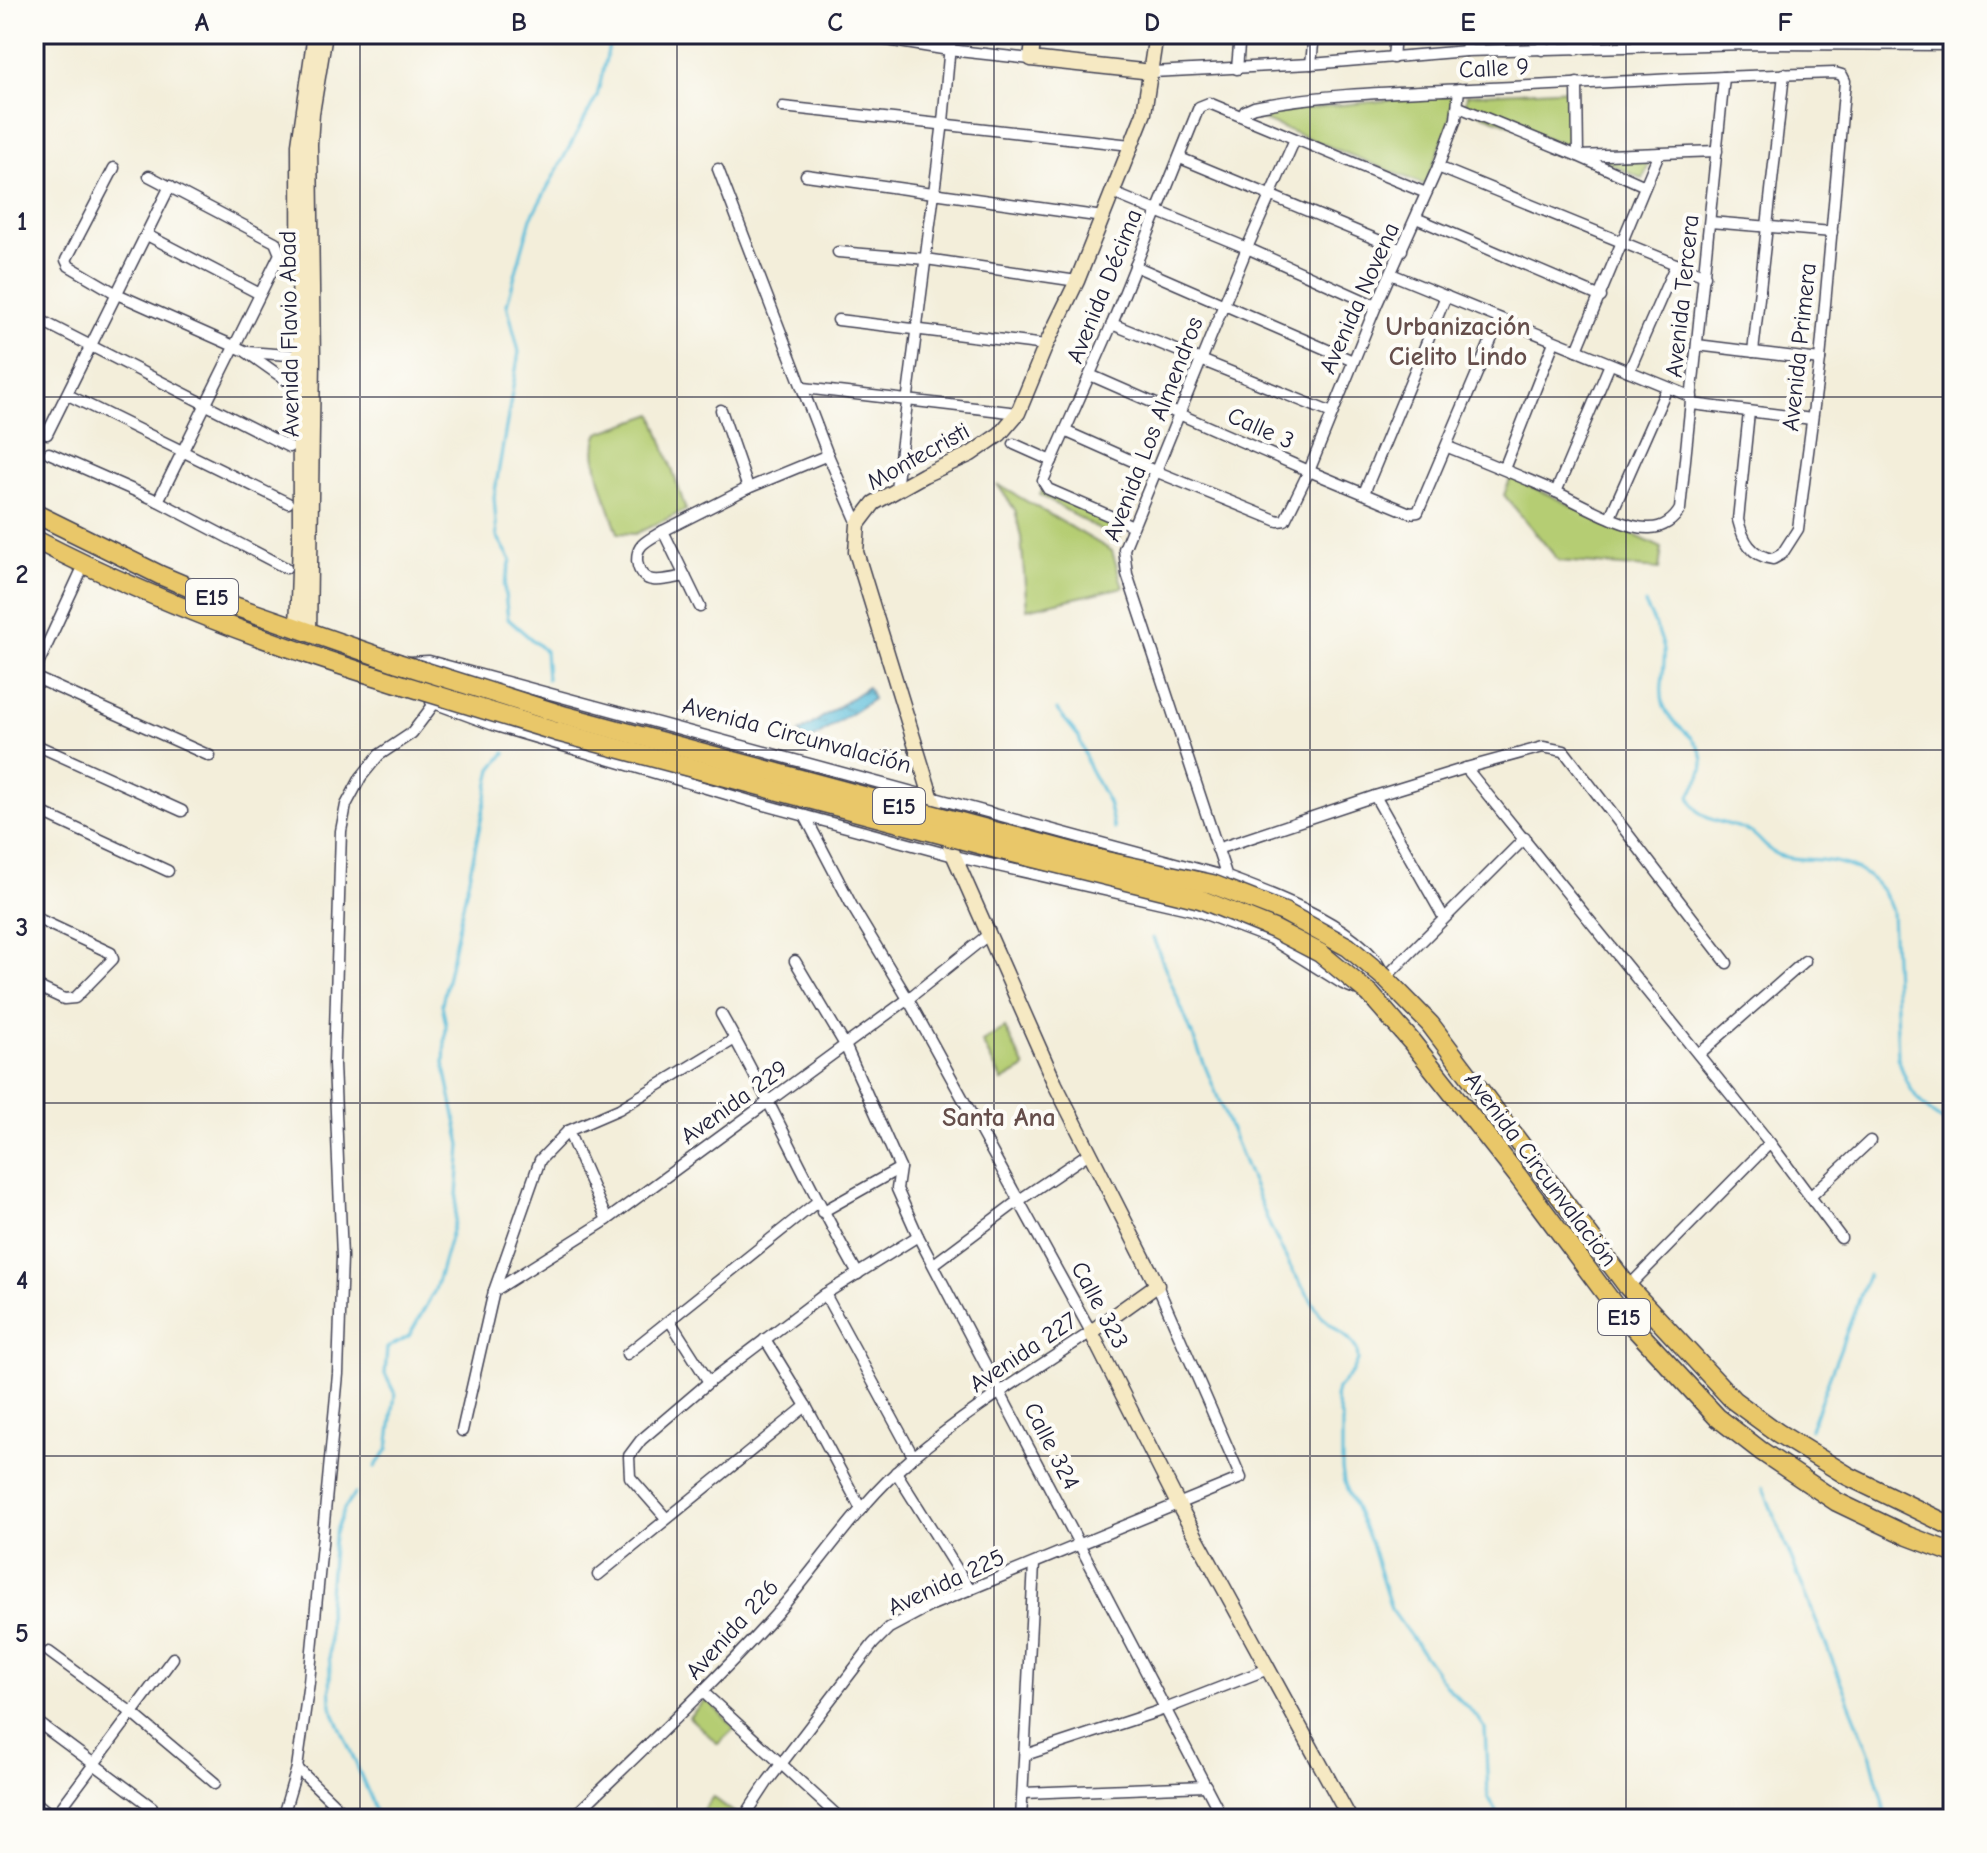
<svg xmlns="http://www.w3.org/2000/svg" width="1987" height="1853" viewBox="0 0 1987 1853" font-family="'Comic Neue',sans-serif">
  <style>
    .green { fill: #b5cd73; stroke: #6c7857; stroke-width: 2 }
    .water { fill: url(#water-ripples); stroke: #3f708a; stroke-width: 2 }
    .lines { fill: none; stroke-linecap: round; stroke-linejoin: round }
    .stream { stroke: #5cbeda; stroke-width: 3 }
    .street-casing { stroke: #414153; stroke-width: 13 }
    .secondary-casing { stroke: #414153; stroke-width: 17 }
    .highway-casing { stroke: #414153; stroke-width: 21 }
    .street { stroke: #fff; stroke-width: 10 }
    .secondary { stroke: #f6e9c3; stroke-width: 14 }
    .highway { stroke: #e9c769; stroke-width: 18 }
    .highway-bridge-casing { stroke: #414153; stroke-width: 21; stroke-linecap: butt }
    .highway-bridge { stroke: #e9c769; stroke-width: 18 }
    .grid { fill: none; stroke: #22223b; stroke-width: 2; stroke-opacity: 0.55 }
    .labels { text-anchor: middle; stroke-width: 8; stroke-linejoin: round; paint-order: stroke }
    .shield { fill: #fdfcf7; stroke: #646373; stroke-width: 2 }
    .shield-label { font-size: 22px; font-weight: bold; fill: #22223b }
    .street-label { font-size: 24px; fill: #22223b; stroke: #fdfcf7 }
    .neighbourhood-label { font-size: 26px; font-weight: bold; fill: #654e4b; stroke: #fdfcf7 }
    .neatline { fill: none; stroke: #22223b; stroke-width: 3 }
    .grid-label { font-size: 26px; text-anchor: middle; font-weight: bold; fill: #22223b }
  </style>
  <defs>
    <pattern id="water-ripples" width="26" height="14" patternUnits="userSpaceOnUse" patternTransform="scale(2)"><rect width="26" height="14" fill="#5cbeda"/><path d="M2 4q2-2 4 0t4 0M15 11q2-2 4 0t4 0" fill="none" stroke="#4c9ab2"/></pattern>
  </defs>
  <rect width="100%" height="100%" fill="#fdfcf7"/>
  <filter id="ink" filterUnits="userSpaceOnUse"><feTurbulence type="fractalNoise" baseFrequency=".0125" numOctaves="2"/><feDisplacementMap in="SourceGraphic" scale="16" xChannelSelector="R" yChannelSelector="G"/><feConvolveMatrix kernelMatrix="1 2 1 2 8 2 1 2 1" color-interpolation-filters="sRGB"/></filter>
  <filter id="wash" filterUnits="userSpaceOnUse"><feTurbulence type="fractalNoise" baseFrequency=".006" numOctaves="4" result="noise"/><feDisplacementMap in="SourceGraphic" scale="32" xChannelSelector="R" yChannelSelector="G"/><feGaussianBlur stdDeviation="1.8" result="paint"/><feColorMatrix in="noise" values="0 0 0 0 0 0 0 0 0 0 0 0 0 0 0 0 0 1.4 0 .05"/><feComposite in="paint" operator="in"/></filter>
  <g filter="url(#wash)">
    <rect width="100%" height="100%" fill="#f3eeda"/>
    <g class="green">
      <path d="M 1572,89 L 1571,147 L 1465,108 L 1467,95 Z"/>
      <path d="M 1453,94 L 1449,125 L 1425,185 L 1248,114 Z"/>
      <path d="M 1651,158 L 1643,179 L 1599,159 Z"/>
      <path d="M 653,414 L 686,510 L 635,534 L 618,533 C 610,508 586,456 599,433 Z"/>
      <path d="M 1511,477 L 1662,548 L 1659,569 L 1559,561 L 1504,495 Z"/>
      <path d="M 997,484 L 1112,551 L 1123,587 L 1027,609 L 1021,537 L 1015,510 Z"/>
      <path d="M 1043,488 L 1123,524 L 1119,541 L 1040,495 Z"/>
      <path d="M 1005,1028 L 1025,1068 L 1002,1081 L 982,1042 Z"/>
      <path d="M 706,1699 L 735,1728 L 718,1744 L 689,1717 Z"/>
      <path d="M 713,1797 L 737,1815 L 734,1819 L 696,1819 Z"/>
    </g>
    <path class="water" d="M 868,687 L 873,699 L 808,742 L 799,733 Z"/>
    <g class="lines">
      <g class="stream">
        <path d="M 1645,604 C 1652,619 1661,633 1664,650 C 1666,669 1658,688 1664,706 C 1671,728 1701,735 1703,761 C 1704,773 1695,786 1690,796 C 1697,825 1727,820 1750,832 C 1761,838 1766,851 1778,855 C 1792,860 1807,859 1821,860 C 1855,863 1881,878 1892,911 L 1898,1057 C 1907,1089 1922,1112 1953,1126"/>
        <path d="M 547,679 L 545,651 L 508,619 L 504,586 L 511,560 L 497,536 L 494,497 L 519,352 L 507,304 L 531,218 L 597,96 L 612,34"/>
        <path d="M 1057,710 L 1079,737 L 1088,765 L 1108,802 L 1114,829"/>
        <path d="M 1153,938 L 1270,1226 L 1292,1270 L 1322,1317 L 1350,1340 L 1357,1350 L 1358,1360 L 1353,1371 L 1337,1389 L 1335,1398 L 1342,1420 L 1342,1469 L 1344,1482 L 1371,1544 L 1391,1609 L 1447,1687 L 1479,1719 L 1485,1728 L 1488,1796 L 1500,1819"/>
        <path d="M 1810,1429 L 1868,1275"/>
        <path d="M 375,1467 L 388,1449 L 395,1394 L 385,1374 L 387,1348 L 409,1336 L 435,1290 L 455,1220 L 461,1145 L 444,1063 L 446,1025 L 442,1004 L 492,769 L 505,753"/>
        <path d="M 1763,1488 L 1871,1757 L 1887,1819"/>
        <path d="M 355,1493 L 344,1509 L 334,1536 L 328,1605 L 331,1706 L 372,1801 L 377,1819"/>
      </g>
    </g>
  </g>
  <g filter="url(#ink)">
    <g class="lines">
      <defs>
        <g id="street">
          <path d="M 850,34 L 949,50 L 1031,59"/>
          <path d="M 1577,49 L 1578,34"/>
          <path d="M 1542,50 L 1543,34"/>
          <path d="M 1466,51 L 1468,34"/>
          <path d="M 1393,58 L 1395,34"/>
          <path d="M 1311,64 L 1314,34"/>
          <path d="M 1237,69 L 1240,34"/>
          <path d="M 1152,72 L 1311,64 L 1466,51 L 1748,44 L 1953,45"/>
          <path d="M 1577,83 L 1578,156 L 1717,151"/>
          <path d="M 783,107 L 1131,145"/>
          <path d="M 1459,107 L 1578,156 L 1645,186"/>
          <path d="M 1242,116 L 1245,111 L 1254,107 C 1331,92 1412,92 1490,88 C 1605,82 1720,76 1835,73 L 1842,75 L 1845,81 L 1820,360 L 1798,529 L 1782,554 L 1773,559 C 1751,556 1743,540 1738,520 L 1749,412"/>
          <path d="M 1180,158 L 1402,250"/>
          <path d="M 1438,167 L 1705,276"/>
          <path d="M 114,168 L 66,260 L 69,266 L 117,294 L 245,351 L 300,390 L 305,390"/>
          <path d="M 718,169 L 828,455 L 858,524"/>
          <path d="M 806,175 L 1103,217"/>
          <path d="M 149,176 L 275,242 L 280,254 L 158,501"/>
          <path d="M 1113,193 L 1247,248 L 1376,306"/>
          <path d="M 1416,218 L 1601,297"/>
          <path d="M 1710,222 L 1832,232"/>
          <path d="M 147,235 L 260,294"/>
          <path d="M 838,252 L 926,259 L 1077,281"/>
          <path d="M 1135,266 L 1353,361"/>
          <path d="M 1391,274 L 1692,397"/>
          <path d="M 40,320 L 289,447"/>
          <path d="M 838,320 L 1046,345"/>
          <path d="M 1112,324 L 1332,413"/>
          <path d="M 1697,345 L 1820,360"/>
          <path d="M 1577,350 L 1659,153"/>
          <path d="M 247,352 L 303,356"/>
          <path d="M 1753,352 L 1784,74"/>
          <path d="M 1629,371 L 1676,264"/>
          <path d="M 1090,375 L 1309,471 L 1410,513 L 1418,512 L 1500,319"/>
          <path d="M 804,388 L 1018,413"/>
          <path d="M 68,395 L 288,503"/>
          <path d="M 1692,404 L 1812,419"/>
          <path d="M 721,410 L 748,488"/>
          <path d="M 1067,432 L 1155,471 L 1278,521 L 1285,520 L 1309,471 L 1376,306 L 1438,167 L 1456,119 L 1459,89"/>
          <path d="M 47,434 L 170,186"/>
          <path d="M 1014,444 L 1052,461"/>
          <path d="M 1448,447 C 1483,461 1517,475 1552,490 C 1576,501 1625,530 1650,528 C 1663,528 1674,520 1680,509 L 1724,77"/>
          <path d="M 49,453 L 158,501 L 286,568"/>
          <path d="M 1504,469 L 1554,342"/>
          <path d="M 896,489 L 943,122 L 951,34"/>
          <path d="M 1556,492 L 1610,364"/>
          <path d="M 1364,493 L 1446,296"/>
          <path d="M 1610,517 L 1667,388"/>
          <path d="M 1133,526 L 1048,489 L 1043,481 L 1112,324 L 1199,107 L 1209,103 L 1426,193"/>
          <path d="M 663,531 C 657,535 648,539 642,545 C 632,556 638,579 653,580 C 663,581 675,578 685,576"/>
          <path d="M 700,607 L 663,531 L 748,488 L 828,455"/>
          <path d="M 409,662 L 429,661 L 1227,877 C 1273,894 1369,929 1385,978 L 1525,838"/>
          <path d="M 34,673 L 84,565"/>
          <path d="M 34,677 L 210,756"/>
          <path d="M 431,702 L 496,726 L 750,801 L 954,856 L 1197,911 L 1271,939 L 1343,984 L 1355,989"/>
          <path d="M 34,744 L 182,811"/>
          <path d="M 1466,768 L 1543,747 L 1564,751 L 1727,963"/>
          <path d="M 1375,796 L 1444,918"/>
          <path d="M 34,809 L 168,871"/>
          <path d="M 1217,849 L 1375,796 L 1466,768 L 1770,1143 L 1628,1287"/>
          <path d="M 1227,877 L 1127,574 L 1124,549 L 1247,248 L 1295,139"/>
          <path d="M 34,917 L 111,953 L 113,959 L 75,998 L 64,999 L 34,985"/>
          <path d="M 795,961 L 845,1045 L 900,1168 L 897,1189 L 918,1236 L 1223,1819"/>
          <path d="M 721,1014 C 770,1099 809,1189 858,1274"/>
          <path d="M 1699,1054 L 1805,961"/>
          <path d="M 568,1131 L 607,1220"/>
          <path d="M 1770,1143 L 1841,1238"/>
          <path d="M 1811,1196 L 1870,1141"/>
          <path d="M 822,1212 L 900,1168"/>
          <path d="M 934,1264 L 1018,1201 L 1089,1153"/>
          <path d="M 494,1291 L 607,1220 L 908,999 L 989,934"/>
          <path d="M 825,1294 L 913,1456"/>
          <path d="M 670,1321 L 709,1382"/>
          <path d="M 765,1339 L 806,1406 L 861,1509"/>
          <path d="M 627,1354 L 817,1202"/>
          <path d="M 462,1431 L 494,1291 L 540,1160 L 568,1131 L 619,1109 L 735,1039"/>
          <path d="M 896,1472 L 970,1590"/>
          <path d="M 666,1518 L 630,1477 L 629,1456 L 641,1440 L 709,1382 L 825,1294 L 918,1236"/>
          <path d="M 598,1575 L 806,1406"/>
          <path d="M 49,1652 L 132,1713 L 215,1783"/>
          <path d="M 703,1692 L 841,1819"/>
          <path d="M 36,1721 L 152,1807"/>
          <path d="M 1025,1755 L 1165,1709 L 1268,1669"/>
          <path d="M 297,1768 L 350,1819"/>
          <path d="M 1023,1793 L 1206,1786"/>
          <path d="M 34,1801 L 56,1819"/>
          <path d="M 53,1819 L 173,1658"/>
          <path d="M 282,1819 L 297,1768 L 309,1682 L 338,1374 L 342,1257 L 334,1064 L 341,831 L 346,805 L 361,777 L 379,755 L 412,733 L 434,704"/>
          <path d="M 571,1819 C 638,1754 706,1691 769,1622 C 817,1569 856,1505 912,1458 C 967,1411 1031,1372 1091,1332 L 908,999 L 852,906 L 805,816"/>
          <path d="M 743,1819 L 768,1781 L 873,1644 L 889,1628 L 932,1605 L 1241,1478 L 1157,1285"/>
          <path d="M 1021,1819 L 1034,1564"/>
        </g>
        <g id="secondary">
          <path d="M 1034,34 L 1031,59 L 1152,72"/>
          <path d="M 1156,34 L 1144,113 L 1077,281 L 1046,345 L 1018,413 L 1000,434 L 971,454 L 924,475 L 874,503 L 858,524 L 856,552 L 931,796 L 954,856 L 1055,1084 L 1157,1285 L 1091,1332 L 1178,1504 L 1350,1819"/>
          <path d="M 297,630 L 300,540 L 299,144 L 315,34"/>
          <path d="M 309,634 L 313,359 L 310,144 L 312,113 L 325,34"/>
        </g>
        <g id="highway">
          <path d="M 34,513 L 160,575 L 231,605 L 398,663"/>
          <path d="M 34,539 C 149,599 270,644 394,682"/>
          <path d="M 1385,978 L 1430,1024 L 1628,1287 L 1733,1400 L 1778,1433 L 1848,1476 L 1953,1527"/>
          <path d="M 1370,994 L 1411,1041 L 1517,1175 L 1617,1309 L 1717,1417 L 1761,1451 L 1837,1502 L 1908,1536 L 1953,1553"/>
        </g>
      </defs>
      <use href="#street" class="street-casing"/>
      <use href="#secondary" class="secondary-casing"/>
      <use href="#highway" class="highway-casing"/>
      <use href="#street" class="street"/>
      <use href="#secondary" class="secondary"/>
      <use href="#highway" class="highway"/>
      <defs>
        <g id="highway-bridge">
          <path d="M 398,663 L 566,716 L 1106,861 L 1212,884 L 1284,912 L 1348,947 L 1385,978"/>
          <path d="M 394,682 L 557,732 L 997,849 L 1200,899 L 1274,929 L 1320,953 L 1370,994"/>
        </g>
      </defs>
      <use href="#highway-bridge" class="highway-bridge-casing"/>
      <use href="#highway-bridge" class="highway-bridge"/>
    </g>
  </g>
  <path class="grid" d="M 360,34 L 360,1819M 677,34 L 677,1819M 994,34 L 994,1819M 1310,34 L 1310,1819M 1626,34 L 1626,1819M 34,397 L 1953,397M 34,750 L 1953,750M 34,1103 L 1953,1103M 34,1456 L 1953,1456"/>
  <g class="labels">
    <g class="shield">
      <rect x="186" y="579" width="52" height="36" rx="6"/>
      <rect x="873" y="788" width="52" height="36" rx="6"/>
      <rect x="1598" y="1299" width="52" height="36" rx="6"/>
    </g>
    <g class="shield-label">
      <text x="212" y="605">E15</text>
      <text x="899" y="814">E15</text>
      <text x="1624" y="1325">E15</text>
    </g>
    <g class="street-label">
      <text transform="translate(1494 68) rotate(-3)" y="8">Calle 9</text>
      <text transform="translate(1104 286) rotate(-68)" y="8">Avenida Décima</text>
      <text transform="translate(1682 296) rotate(-84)" y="8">Avenida Tercera</text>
      <text transform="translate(1359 298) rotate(-66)" y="8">Avenida Novena</text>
      <text transform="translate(289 334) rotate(-91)" y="8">Avenida Flavio Abad</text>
      <text transform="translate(1799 347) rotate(-84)" y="8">Avenida Primera</text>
      <text transform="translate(1261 428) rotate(24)" y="8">Calle 3</text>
      <text transform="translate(1153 429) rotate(-69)" y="8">Avenida Los Almendros</text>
      <text transform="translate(918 456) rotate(-29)" y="8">Montecristi</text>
      <text transform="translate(797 735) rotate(15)" y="8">Avenida Circunvalación</text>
      <text transform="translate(734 1102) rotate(-36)" y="8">Avenida 229</text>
      <text transform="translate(1541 1169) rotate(53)" y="8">Avenida Circunvalación</text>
      <text transform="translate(1100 1305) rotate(62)" y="8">Calle 323</text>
      <text transform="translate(1023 1352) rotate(-34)" y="8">Avenida 227</text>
      <text transform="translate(1052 1446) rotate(63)" y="8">Calle 324</text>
      <text transform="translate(946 1582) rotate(-25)" y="8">Avenida 225</text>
      <text transform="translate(732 1629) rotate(-48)" y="8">Avenida 226</text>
    </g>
    <g class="neighbourhood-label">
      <text x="1458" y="335">Urbanización<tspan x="1458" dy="30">Cielito Lindo</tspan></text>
      <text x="999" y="1126">Santa Ana</text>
    </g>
  </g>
  <rect width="1987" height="1853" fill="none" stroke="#fdfcf7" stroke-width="88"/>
  <rect x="44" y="44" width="1899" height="1765" class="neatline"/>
  <g class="grid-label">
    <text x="202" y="31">A</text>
    <text x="519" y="31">B</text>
    <text x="835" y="31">C</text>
    <text x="1152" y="31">D</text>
    <text x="1468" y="31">E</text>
    <text x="1785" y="31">F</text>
    <text x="22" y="230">1</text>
    <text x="22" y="583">2</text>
    <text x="22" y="936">3</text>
    <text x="22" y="1289">4</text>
    <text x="22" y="1642">5</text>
  </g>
</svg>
